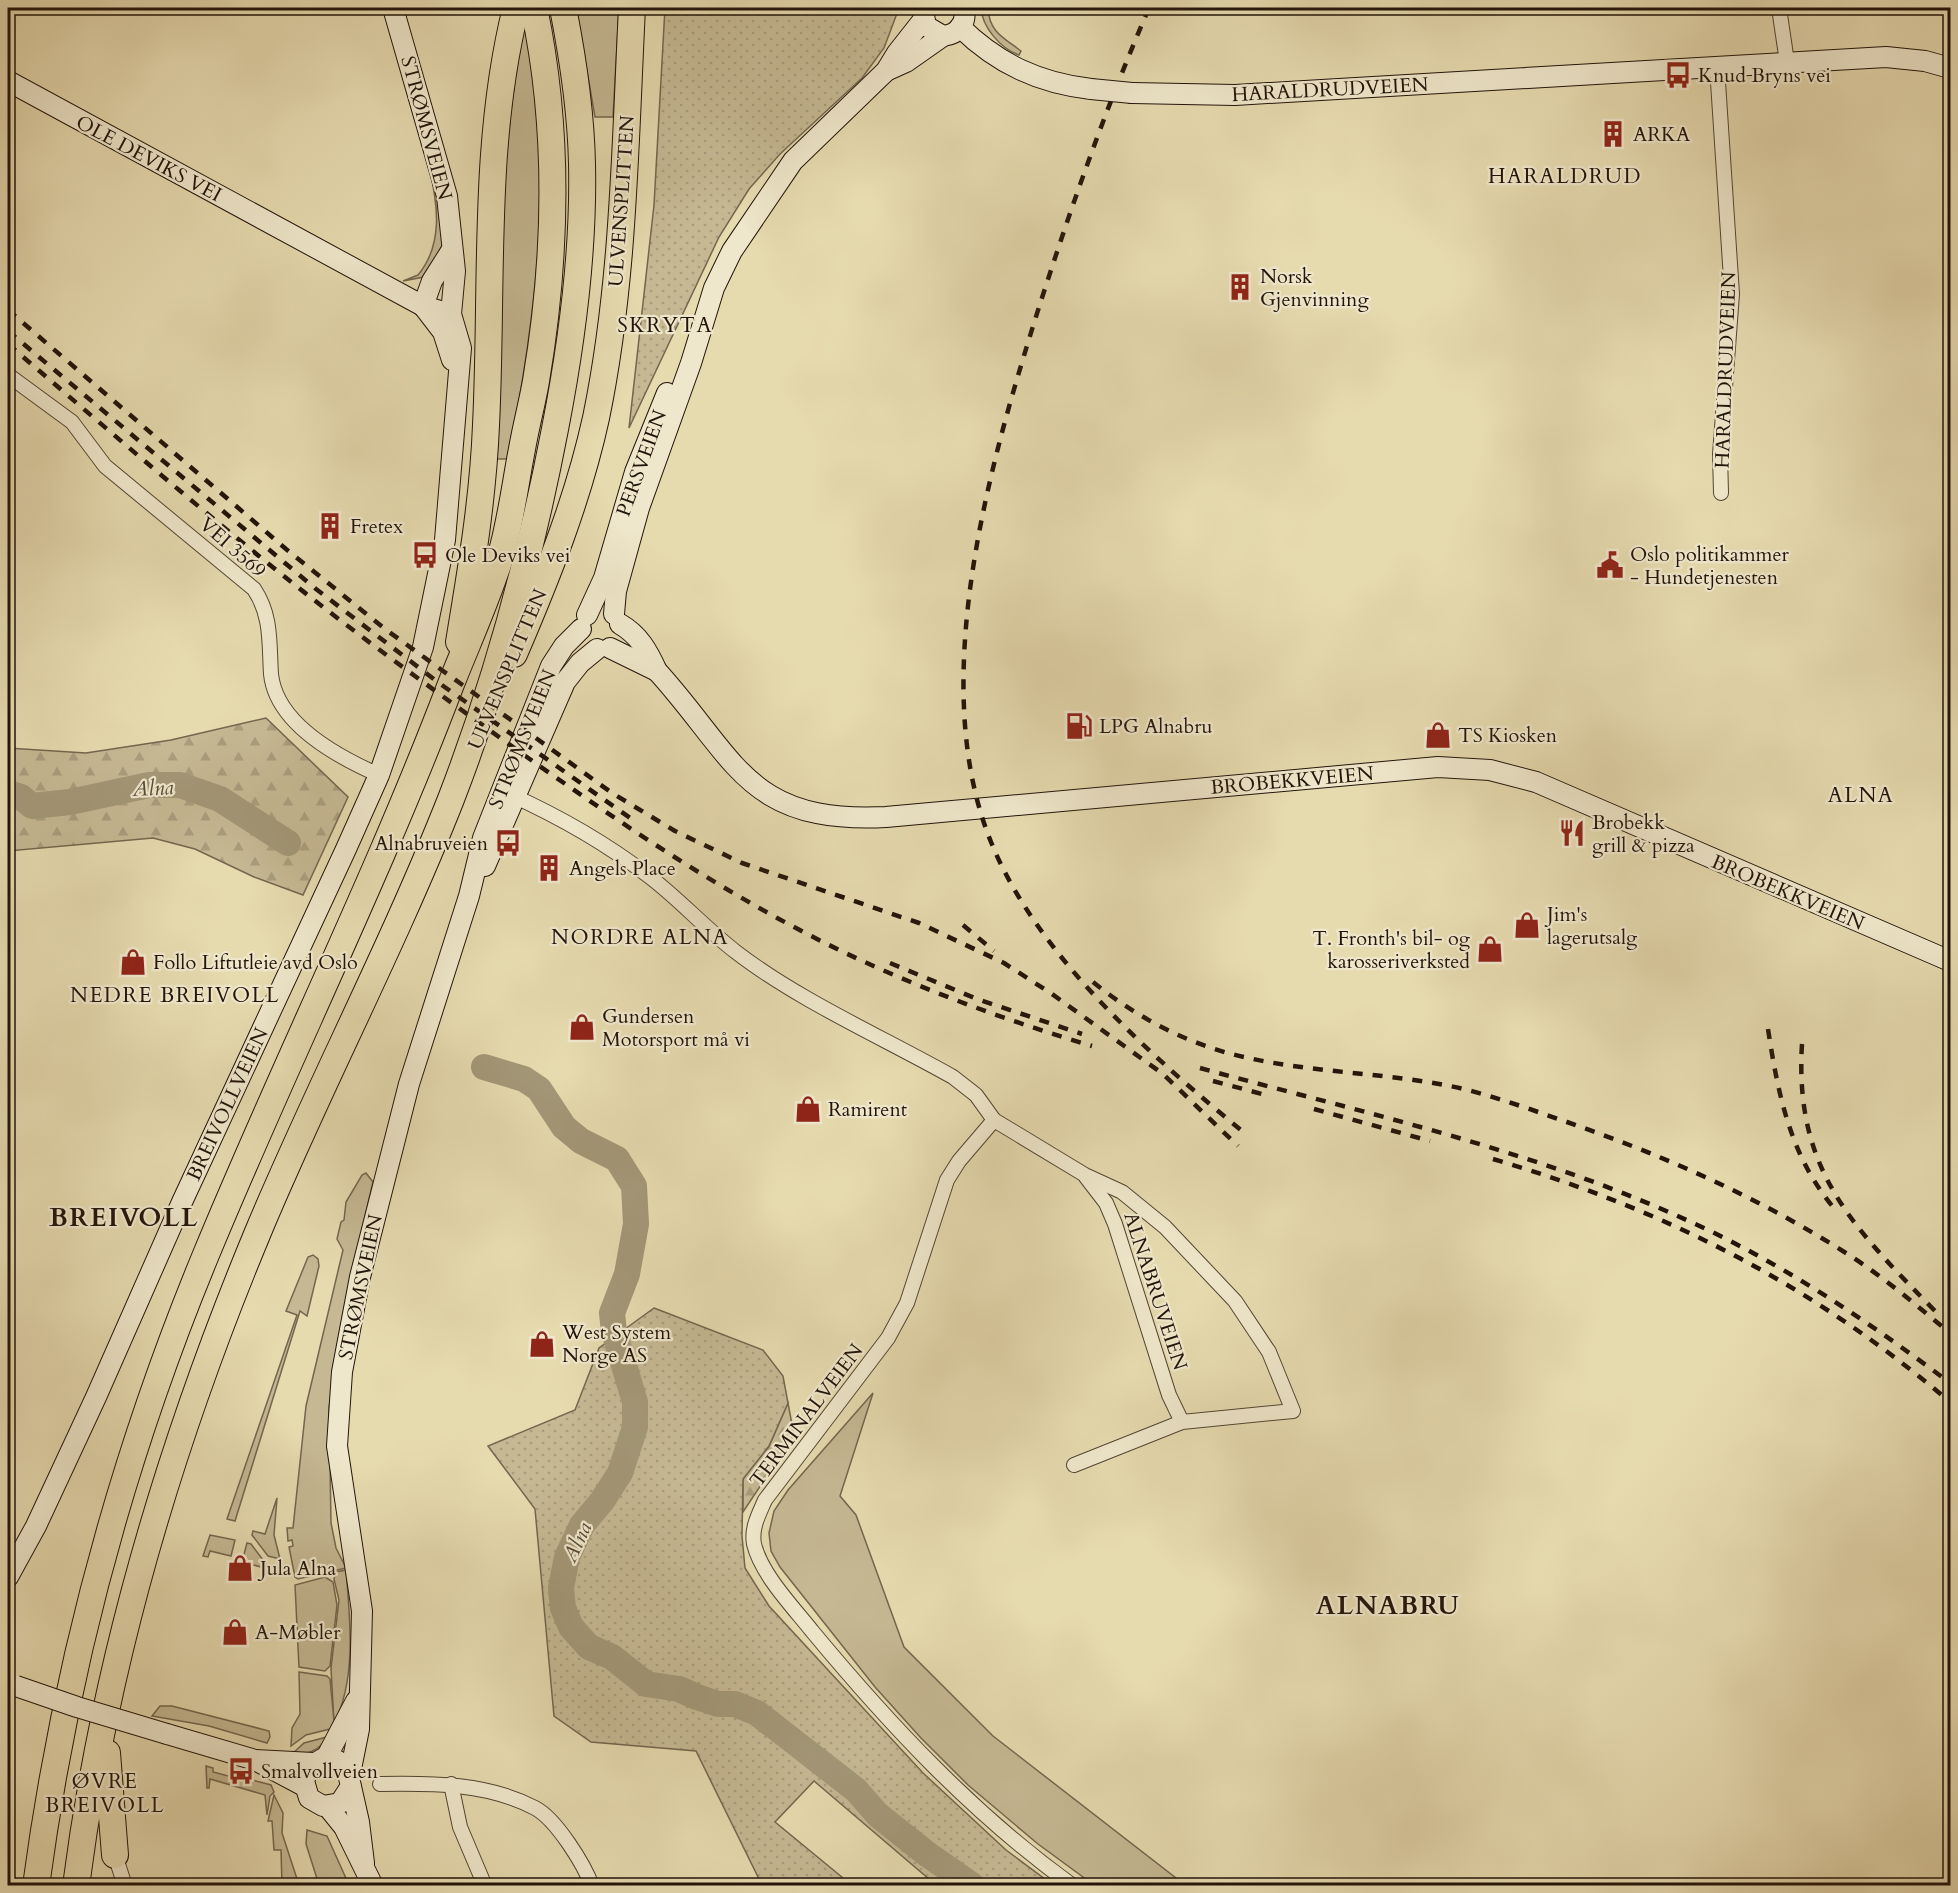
<svg xmlns="http://www.w3.org/2000/svg" width="1958" height="1893" viewBox="0 0 1958 1893" font-family="Cardo,serif">
  <style>
    .grass { fill: #c5b893; stroke: #74664e; stroke-width: 1.5 }
    .forest { fill: url(#forest-firs); stroke: #74664e; stroke-width: 1.5 }
    .park { fill: url(#park-dots); stroke: #74664e; stroke-width: 1.5 }
    .lines { fill: none; stroke-linecap: round; stroke-linejoin: round }
    .river { stroke: #a39777; stroke-width: 26 }
    .street-casing { stroke: #534633; stroke-width: 16 }
    .secondary-casing { stroke: #22140a; stroke-width: 22 }
    .highway-casing { stroke: #22140a; stroke-width: 28 }
    .street { stroke: #efe7cb; stroke-width: 14 }
    .secondary { stroke: #efe7cb; stroke-width: 20 }
    .highway { stroke: #e6daaf; stroke-width: 26 }
    .rail { stroke: #22140a; stroke-width: 4.5; stroke-dasharray: 10 10; stroke-linecap: butt }
    .secondary-bridge-casing { stroke: #22140a; stroke-width: 22; stroke-linecap: butt }
    .secondary-bridge { stroke: #efe7cb; stroke-width: 20 }
    .labels { text-anchor: middle; stroke-width: 4.5; stroke-linejoin: round; paint-order: stroke }
    .poi-label { font-size: 20px; fill: #22140a; stroke: #efe7cb; text-anchor: start }
    .street-label { font-size: 20px; fill: #22140a; stroke: #efe7cb }
    .neighbourhood-label { font-size: 21px; letter-spacing: 1.5px; fill: #22140a; stroke: #efe7cb }
    .water-label { font-size: 21px; font-style: italic; fill: #564836; stroke: #efe7cb }
    .district-label { font-size: 26px; font-weight: bold; letter-spacing: 1.5px; fill: #22140a; stroke: #efe7cb }
  </style>
  <defs>
    <pattern id="forest-firs" width="22" height="20" patternUnits="userSpaceOnUse" patternTransform="scale(1.5)"><rect width="22" height="20" fill="#c5b893"/><path d="M5 1l3.5 6h-7zM16 11l3.5 6h-7z" fill="#a99d7d"/></pattern>
    <pattern id="park-dots" width="8" height="8" patternUnits="userSpaceOnUse" patternTransform="scale(1.5)"><rect width="8" height="8" fill="#c5b893"/><path d="M2 2h.1M6 6h.1" fill="none" stroke="#a99d7d" stroke-width="1.8" stroke-linecap="round"/></pattern>
  </defs>
  <rect width="100%" height="100%" fill="#e6daaf"/>
  <filter id="stains"><feTurbulence type="fractalNoise" baseFrequency=".00333" numOctaves="4"/><feColorMatrix values="0 0 0 0 .2 0 0 0 0 .09 0 0 0 0 .02 0 0 0 .5 -.17"/></filter>
  <radialGradient id="worn" r=".72"><stop offset=".6" stop-color="#630" stop-opacity="0"/><stop offset="1" stop-color="#630" stop-opacity=".3"/></radialGradient>
  <g class="grass">
    <path d="M 576,8 L 619,8 L 613,117 L 595,117 Z"/>
    <path d="M 981,8 L 988,8 C 989,32 1004,38 1021,51 L 1019,55 C 1001,49 982,27 981,8 Z"/>
    <path d="M 525,21 C 532,62 540,106 541,148 C 543,253 529,356 508,459 L 496,459 C 501,313 496,165 525,21 Z"/>
    <path d="M 430,171 C 438,187 448,236 440,254 C 436,262 429,270 424,277 L 403,281 L 418,275 C 443,245 438,206 430,171 Z"/>
    <path d="M 366,1173 L 373,1182 L 349,1284 L 329,1407 L 331,1523 L 336,1548 L 346,1568 L 298,1579 L 295,1577 L 289,1547 L 293,1546 L 292,1540 L 288,1541 L 287,1528 L 293,1528 L 306,1406 L 343,1250 L 337,1239 L 341,1222 L 344,1220 L 346,1202 L 362,1175 Z"/>
    <path d="M 313,1255 L 318,1259 L 319,1266 L 307,1316 L 300,1311 L 235,1521 L 227,1519 L 297,1315 L 286,1311 L 308,1257 Z"/>
    <path d="M 873,1393 L 840,1496 L 856,1515 L 904,1647 L 993,1736 L 1185,1885 L 1094,1885 L 1038,1844 L 968,1785 L 921,1738 L 875,1687 L 780,1567 L 771,1551 L 769,1533 L 774,1511 L 788,1490 Z"/>
    <path d="M 277,1498 L 274,1535 L 280,1559 L 268,1556 L 252,1535 L 253,1531 L 265,1534 Z"/>
    <path d="M 210,1535 L 235,1540 L 231,1556 L 210,1551 L 208,1557 L 203,1556 Z"/>
    <path d="M 247,1543 L 251,1544 L 266,1564 L 265,1568 L 242,1562 Z"/>
    <path d="M 346,1570 C 350,1620 357,1677 334,1724 L 331,1668 L 339,1600 L 334,1579 L 336,1572 Z"/>
    <path d="M 325,1577 L 333,1582 L 337,1605 L 330,1666 L 325,1671 L 299,1667 L 295,1585 Z"/>
    <path d="M 299,1672 L 327,1676 L 330,1679 L 334,1721 L 330,1729 L 306,1735 L 291,1746 L 292,1728 L 300,1714 Z"/>
    <path d="M 160,1706 L 172,1706 L 269,1731 L 270,1737 L 267,1743 L 209,1726 L 152,1716 Z"/>
    <path d="M 327,1737 C 319,1752 307,1754 291,1755 L 304,1743 Z"/>
    <path d="M 206,1766 L 213,1768 L 213,1772 L 228,1776 L 230,1774 L 271,1785 L 274,1792 L 270,1796 L 267,1815 L 265,1795 L 210,1779 L 209,1788 L 207,1788 Z"/>
    <path d="M 274,1795 L 283,1813 L 282,1833 L 299,1885 L 282,1885 L 281,1850 L 274,1850 L 272,1821 L 268,1821 Z"/>
    <path d="M 307,1830 L 327,1836 L 349,1885 L 319,1885 L 306,1844 Z"/>
  </g>
  <g class="forest">
    <path d="M 266,718 L 348,797 L 303,895 L 254,877 L 195,849 L 153,838 L 8,851 L 8,748 L 86,753 L 171,740 Z"/>
    <path d="M 788,1403 L 794,1435 L 743,1512 L 743,1479 L 769,1446 Z"/>
  </g>
  <g class="park">
    <path d="M 665,8 L 899,8 L 884,48 L 862,78 L 780,154 L 749,189 L 719,237 L 629,428 L 654,205 Z"/>
    <path d="M 654,1308 L 763,1350 L 783,1376 L 788,1403 L 769,1446 L 743,1479 L 742,1536 L 745,1568 L 769,1606 L 923,1773 L 1006,1850 L 1053,1885 L 936,1885 L 814,1781 L 775,1822 L 843,1878 L 841,1885 L 762,1885 L 696,1751 L 591,1742 L 554,1716 L 535,1509 L 488,1446 L 575,1410 L 599,1348 Z"/>
  </g>
  <g class="lines">
    <g class="river">
      <path d="M 8,793 L 21,797 L 32,806 L 70,802 L 149,785 L 180,785 L 220,799 L 288,843"/>
      <path d="M 484,1067 L 524,1079 L 539,1089 L 564,1127 L 581,1141 L 617,1159 L 634,1186 L 636,1224 L 627,1274 L 612,1313 L 614,1332 L 635,1402 L 635,1427 L 620,1473 L 602,1501 L 582,1525 L 567,1557 L 561,1588 L 563,1608 L 571,1627 L 589,1647 L 612,1657 L 646,1684 L 679,1689 L 697,1697 L 718,1704 L 735,1704 L 757,1713 L 856,1790 L 878,1815 L 927,1854 L 973,1886"/>
    </g>
    <defs>
      <g id="street">
        <path d="M 1779,8 L 1787,62"/>
        <path d="M 1717,67 L 1732,294 L 1720,454 L 1721,493"/>
        <path d="M 8,375 L 72,422 L 105,466 L 254,589 C 272,616 269,643 271,674 C 276,724 338,757 379,775"/>
        <path d="M 509,794 C 558,816 607,844 650,877 C 680,900 706,929 736,952 C 798,1000 884,1038 953,1077 L 976,1095 L 994,1120 L 1085,1175 L 1122,1192 L 1165,1227 L 1235,1301 L 1269,1352 L 1293,1411 L 1182,1422 L 1074,1465"/>
        <path d="M 994,1120 L 959,1161 L 947,1180 L 907,1303 L 888,1338 L 765,1500 C 759,1514 751,1528 754,1544 C 761,1574 793,1607 812,1631 C 890,1725 973,1814 1073,1886"/>
        <path d="M 1086,1177 L 1106,1203 L 1115,1224 L 1169,1395 L 1182,1422"/>
        <path d="M 380,1784 C 432,1783 488,1783 535,1808 C 556,1819 584,1864 592,1886"/>
        <path d="M 451,1784 L 460,1827 L 485,1886"/>
        <path d="M 115,1855 L 125,1886"/>
      </g>
      <g id="secondary">
        <path d="M 923,10 L 926,26 L 943,36 C 959,34 967,23 964,8"/>
        <path d="M 960,27 C 998,64 1039,83 1091,89"/>
        <path d="M 886,71 L 906,62 L 943,36"/>
        <path d="M 8,81 L 423,306 L 451,314"/>
        <path d="M 1132,93 L 1235,95 L 1886,57 L 1925,61 L 1950,68"/>
        <path d="M 423,306 L 443,332 L 452,360"/>
        <path d="M 423,306 L 432,281 L 451,251"/>
        <path d="M 614,614 L 616,591 L 639,508 L 691,363 L 714,288 L 732,251 L 793,161 L 886,71 L 897,53 L 923,20"/>
        <path d="M 587,615 L 604,578 L 635,472 L 667,393"/>
        <path d="M 620,624 C 639,635 648,651 657,671 C 737,759 746,824 886,817 L 1438,767 L 1490,770 L 1536,782 L 1950,961"/>
        <path d="M 610,648 L 657,671"/>
        <path d="M 485,866 L 565,682 L 580,663 L 597,649"/>
        <path d="M 8,1577 L 36,1526 L 96,1397 L 182,1202 L 346,849 L 379,775 L 423,647 L 445,540 L 461,348 L 451,314 L 455,271 L 447,196 L 393,8"/>
        <path d="M 167,1734 L 255,1760 L 313,1763"/>
        <path d="M 326,1758 L 356,1701"/>
        <path d="M 255,1760 L 304,1786"/>
        <path d="M 350,1774 L 359,1729 L 362,1611 L 337,1446 L 342,1372 L 360,1277 L 409,1084 L 469,896 L 483,838 L 551,666 L 564,646 L 581,629"/>
        <path d="M 351,1786 L 340,1803 L 323,1806 L 309,1798 L 304,1781 L 309,1767 L 322,1759 L 338,1761 L 347,1769 L 359,1822 L 364,1863"/>
        <path d="M 327,1806 L 344,1827 L 373,1886"/>
      </g>
      <g id="highway">
        <path d="M 459,642 C 471,570 483,499 486,425 C 493,285 482,145 516,8"/>
        <path d="M 514,654 C 547,577 578,500 596,418 C 624,283 625,145 632,8"/>
        <path d="M 107,1753 L 115,1855"/>
        <path d="M 36,1886 C 65,1670 122,1458 205,1257 C 284,1065 377,879 451,684 C 468,641 487,600 501,555 C 511,520 515,485 522,449 C 526,426 532,404 536,381 C 557,256 560,132 534,8"/>
        <path d="M 76,1886 C 105,1660 171,1441 258,1232 C 319,1086 393,946 451,799 C 497,680 531,554 555,429 C 572,342 584,253 582,164 C 581,112 573,59 563,8"/>
      </g>
    </defs>
    <use href="#street" class="street-casing"/>
    <use href="#secondary" class="secondary-casing"/>
    <use href="#highway" class="highway-casing"/>
    <use href="#street" class="street"/>
    <use href="#secondary" class="secondary"/>
    <use href="#highway" class="highway"/>
    <g class="rail">
      <path d="M 1149,8 C 1107,105 1072,204 1040,304 C 990,462 926,682 991,842 C 1037,956 1153,1058 1247,1135"/>
      <path d="M 8,310 L 286,549 L 385,629 L 612,793 L 675,831 L 742,863 L 919,923 L 1004,963 L 1052,994 L 1163,1074 L 1238,1146"/>
      <path d="M 8,331 L 316,589 L 439,683 L 633,820"/>
      <path d="M 8,344 C 107,429 206,515 309,596 C 379,651 452,703 524,755 C 623,825 722,892 829,945 C 914,987 1002,1019 1092,1046"/>
      <path d="M 963,925 L 994,951"/>
      <path d="M 890,963 L 977,999 L 1082,1034"/>
      <path d="M 1093,982 C 1140,1020 1193,1047 1253,1059 C 1324,1074 1398,1073 1468,1090 C 1502,1099 1535,1111 1567,1122 C 1665,1156 1762,1199 1849,1255 C 1885,1278 1917,1306 1950,1333"/>
      <path d="M 1768,1029 C 1778,1094 1790,1155 1833,1207"/>
      <path d="M 1802,1044 C 1794,1171 1854,1228 1936,1312"/>
      <path d="M 1200,1068 C 1364,1113 1538,1151 1693,1223 C 1785,1265 1869,1322 1950,1383"/>
      <path d="M 1213,1081 L 1262,1094"/>
      <path d="M 1314,1109 L 1430,1141"/>
      <path d="M 1493,1159 C 1666,1210 1813,1285 1950,1402"/>
    </g>
    <defs>
      <g id="secondary-bridge">
        <path d="M 1091,89 L 1132,93"/>
        <path d="M 16,1686 L 77,1707 L 167,1734"/>
      </g>
    </defs>
    <use href="#secondary-bridge" class="secondary-bridge-casing"/>
    <use href="#secondary-bridge" class="secondary-bridge"/>
  </g>
  <defs>
    <symbol id="bus-bare" viewBox="-9 -9 18 18"><path d="M-5-6H5V4H4V6H2V4H-2V6H-4V4H-5ZM-3.5-4V0h7V-4ZM-3.5 1.2v1.5H-2V1.2ZM2 1.2v1.5H3.5V1.2Z" fill="#8f2418" stroke="#efe7cb" stroke-width="2.5" paint-order="stroke"/></symbol>
    <symbol id="building-bare" viewBox="-9 -9 18 18"><path d="M-4-6H4V6H1V3H-1V6H-4ZM-2.5-4.3h1.7v1.8h-1.7ZM.8-4.3h1.7v1.8H.8ZM-2.5-1h1.7V.8h-1.7ZM.8-1h1.7V.8H.8Z" fill="#8f2418" stroke="#efe7cb" stroke-width="2.5" paint-order="stroke"/></symbol>
    <symbol id="civic-bare" viewBox="-9 -9 18 18"><path d="M-.6-6.5H3V-4.5H.6V-3L4-1V1h2V6H-6V1h2V-1L-.6-3ZM-1.2 2.5V6h2.4V2.5Z" fill="#8f2418" stroke="#efe7cb" stroke-width="2.5" paint-order="stroke"/></symbol>
    <symbol id="fuel-bare" viewBox="-9 -9 18 18"><path d="M-5.5-6h7V0h2V4h1.3V-2.5L3-4.5l.8-.8L6-3V5H2.5V1h-1V6h-7ZM-4.2-4.7v3.2H.2V-4.7Z" fill="#8f2418" stroke="#efe7cb" stroke-width="2.5" paint-order="stroke"/></symbol>
    <symbol id="shop-bare" viewBox="-9 -9 18 18"><path d="M-5-2.5h2.3a2.7 3.5 0 0 1 5.4 0H5L5.5 6h-11ZM-1.5-2.5h3a1.5 2.3 0 0 0-3 0Z" fill="#8f2418" stroke="#efe7cb" stroke-width="2.5" paint-order="stroke"/></symbol>
    <symbol id="restaurant-bare" viewBox="-9 -9 18 18"><path d="M-5-6h1v4h1v-4h1v4h1v-4h1v5L-1.5 .5V6h-2V.5L-5-1ZM5-6V6H3V1.5H1.5Q1.5-4 5-6Z" fill="#8f2418" stroke="#efe7cb" stroke-width="2.5" paint-order="stroke"/></symbol>
  </defs>
  <g fill-rule="evenodd">
    <use href="#bus-bare" x="1659" y="56" width="38" height="38"/>
    <use href="#building-bare" x="1594" y="115" width="38" height="38"/>
    <use href="#building-bare" x="1221" y="268" width="38" height="38"/>
    <use href="#building-bare" x="311" y="507" width="38" height="38"/>
    <use href="#bus-bare" x="406" y="536" width="38" height="38"/>
    <use href="#civic-bare" x="1591" y="546" width="38" height="38"/>
    <use href="#fuel-bare" x="1060" y="707" width="38" height="38"/>
    <use href="#shop-bare" x="1419" y="716" width="38" height="38"/>
    <use href="#restaurant-bare" x="1553" y="814" width="38" height="38"/>
    <use href="#bus-bare" x="489" y="824" width="38" height="38"/>
    <use href="#building-bare" x="530" y="849" width="38" height="38"/>
    <use href="#shop-bare" x="1508" y="906" width="38" height="38"/>
    <use href="#shop-bare" x="1471" y="930" width="38" height="38"/>
    <use href="#shop-bare" x="114" y="943" width="38" height="38"/>
    <use href="#shop-bare" x="563" y="1008" width="38" height="38"/>
    <use href="#shop-bare" x="789" y="1090" width="38" height="38"/>
    <use href="#shop-bare" x="523" y="1325" width="38" height="38"/>
    <use href="#shop-bare" x="221" y="1549" width="38" height="38"/>
    <use href="#shop-bare" x="216" y="1613" width="38" height="38"/>
    <use href="#bus-bare" x="222" y="1752" width="38" height="38"/>
  </g>
  <g class="labels">
    <g class="poi-label">
      <text x="1698" y="82">Knud Bryns vei</text>
      <text x="1633" y="141">ARKA</text>
      <text x="1260" y="283">Norsk<tspan x="1260" dy="23">Gjenvinning</tspan></text>
      <text x="350" y="533">Fretex</text>
      <text x="1630" y="561">Oslo politikammer<tspan x="1630" dy="23">- Hundetjenesten</tspan></text>
      <text x="445" y="562">Ole Deviks vei</text>
      <text x="1099" y="733">LPG Alnabru</text>
      <text x="1458" y="742">TS Kiosken</text>
      <text x="1592" y="829">Brobekk<tspan x="1592" dy="23">grill &amp; pizza</tspan></text>
      <text x="488" y="850" text-anchor="end">Alnabruveien</text>
      <text x="569" y="875">Angels Place</text>
      <text x="1547" y="921">Jim's<tspan x="1547" dy="23">lagerutsalg</tspan></text>
      <text x="1470" y="945" text-anchor="end">T. Fronth's bil- og<tspan x="1470" dy="23">karosseriverksted</tspan></text>
      <text x="153" y="969">Follo Liftutleie avd Oslo</text>
      <text x="602" y="1023">Gundersen<tspan x="602" dy="23">Motorsport må vi</tspan></text>
      <text x="828" y="1116">Ramirent</text>
      <text x="562" y="1339">West System<tspan x="562" dy="23">Norge AS</tspan></text>
      <text x="260" y="1575">Jula Alna</text>
      <text x="255" y="1639">A-Møbler</text>
      <text x="261" y="1778">Smalvollveien</text>
    </g>
    <g class="street-label">
      <text transform="translate(1330 89) rotate(-3)" y="7">HARALDRUDVEIEN</text>
      <text transform="translate(427 128) rotate(75)" y="7">STRØMSVEIEN</text>
      <text transform="translate(149 158) rotate(28)" y="7">OLE DEVIKS VEI</text>
      <text transform="translate(621 201) rotate(-86)" y="7">ULVENSPLITTEN</text>
      <text transform="translate(1725 370) rotate(-88)" y="7">HARALDRUDVEIEN</text>
      <text transform="translate(641 463) rotate(-70)" y="7">PERSVEIEN</text>
      <text transform="translate(233 547) rotate(41)" y="7">VEI 3569</text>
      <text transform="translate(507 669) rotate(-67)" y="7">ULVENSPLITTEN</text>
      <text transform="translate(522 739) rotate(-68)" y="7">STRØMSVEIEN</text>
      <text transform="translate(1292 780) rotate(-5)" y="7">BROBEKKVEIEN</text>
      <text transform="translate(1788 892) rotate(23)" y="7">BROBEKKVEIEN</text>
      <text transform="translate(227 1104) rotate(-65)" y="7">BREIVOLLVEIEN</text>
      <text transform="translate(360 1287) rotate(-78)" y="7">STRØMSVEIEN</text>
      <text transform="translate(1156 1291) rotate(72)" y="7">ALNABRUVEIEN</text>
      <text transform="translate(806 1415) rotate(-53)" y="7">TERMINALVEIEN</text>
    </g>
    <g class="neighbourhood-label">
      <text x="1565" y="183">HARALDRUD</text>
      <text x="665" y="332">SKRYTA</text>
      <text x="1861" y="802">ALNA</text>
      <text x="640" y="944">NORDRE ALNA</text>
      <text x="175" y="1002">NEDRE BREIVOLL</text>
      <text x="105" y="1788">ØVRE<tspan x="105" dy="24">BREIVOLL</tspan></text>
    </g>
    <g class="water-label">
      <text transform="translate(153 788) rotate(-3)" y="7">Alna</text>
      <text transform="translate(577 1542) rotate(-65)" y="7">Alna</text>
    </g>
    <g class="district-label">
      <text x="124" y="1226">BREIVOLL</text>
      <text x="1388" y="1614">ALNABRU</text>
    </g>
  </g>
  <rect width="1958" height="1893" fill="none" stroke="#e6daaf" stroke-width="30"/>
  <rect x="9" y="9" width="1940" height="1875" fill="none" stroke="#22140a" stroke-width="3"/>
  <rect x="15" y="15" width="1928" height="1863" fill="none" stroke="#22140a" stroke-width="1.5"/>
  <rect width="100%" height="100%" filter="url(#stains)"/>
  <rect width="100%" height="100%" fill="url(#worn)"/>
</svg>
